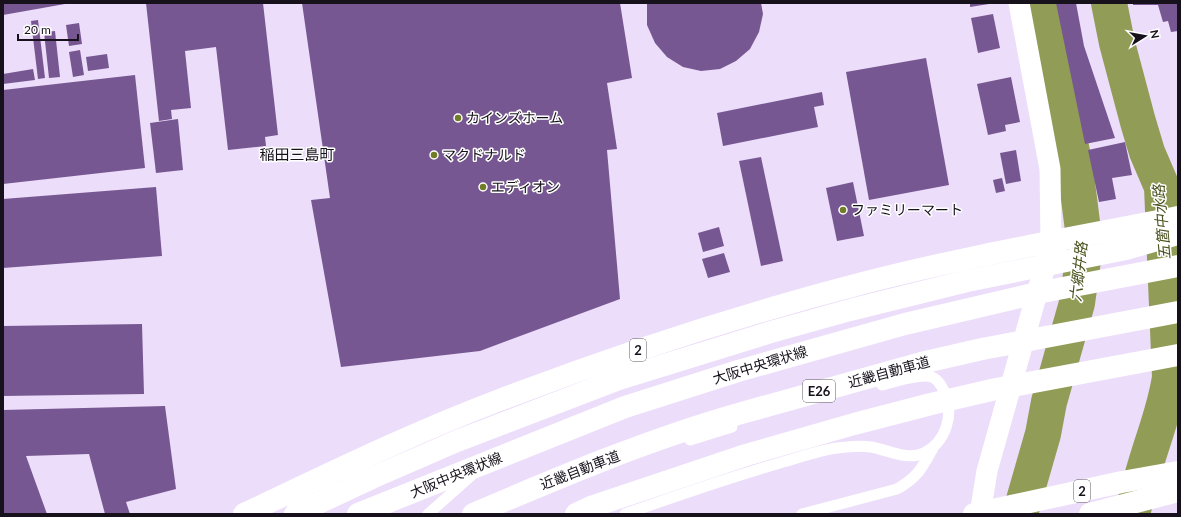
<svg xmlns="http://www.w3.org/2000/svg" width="1181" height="517" viewBox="0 0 1181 517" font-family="Lato,'Noto Sans JP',sans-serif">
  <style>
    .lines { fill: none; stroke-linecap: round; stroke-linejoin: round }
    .river { stroke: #919d56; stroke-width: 36 }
    .building { fill: #775791 }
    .service { stroke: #fff; stroke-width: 11 }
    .minor { stroke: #fff; stroke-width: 21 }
    .primary { stroke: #fff; stroke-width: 22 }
    .motorway { stroke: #fff; stroke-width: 22 }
    .poi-dot { fill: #707c28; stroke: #fff; stroke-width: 1.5 }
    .labels { text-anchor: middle; stroke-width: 3; stroke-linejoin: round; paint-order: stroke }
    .shield { fill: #fff; stroke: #5c585f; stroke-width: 1 }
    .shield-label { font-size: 13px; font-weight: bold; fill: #16111b }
    .poi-label { font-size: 14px; fill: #16111b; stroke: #fff; text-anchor: start }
    .street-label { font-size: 14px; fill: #16111b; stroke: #fff }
    .neighbourhood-label { font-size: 15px; fill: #16111b; stroke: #fff }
    .water-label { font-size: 15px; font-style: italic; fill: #4a521e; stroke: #fff }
  </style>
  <rect width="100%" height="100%" fill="#ecddfa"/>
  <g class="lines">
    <g class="river">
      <path d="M 1109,3 L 1117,43 L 1138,122 L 1147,152 L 1162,187 L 1170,377 C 1166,405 1156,431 1148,457 C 1142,476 1137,495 1132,514"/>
      <path d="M 1020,514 L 1043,434 L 1049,402 L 1077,303 L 1085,246 L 1075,167 L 1042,3"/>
    </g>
  </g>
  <g class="building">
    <path d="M 3,3 L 65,3 L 65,4 L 3,15 Z"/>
    <path d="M 146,3 L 263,3 L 278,135 L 265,137 L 266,146 L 228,150 L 216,47 L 185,51 L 191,108 L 171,110 L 172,119 L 159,121 Z"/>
    <path d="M 302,3 L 620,3 L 632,78 L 607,83 L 617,149 L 607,150 L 620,299 L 480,351 L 341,367 L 311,200 L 330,198 Z"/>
    <path d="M 647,3 L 761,3 L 763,14 L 759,32 L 750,49 L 736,61 L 720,69 L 701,71 L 683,67 L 667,57 L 655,43 L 647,25 Z"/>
    <path d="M 970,3 L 989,3 L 989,4 L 970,7 Z"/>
    <path d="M 1056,3 L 1076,3 L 1084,46 L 1115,138 L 1085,144 Z"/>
    <path d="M 1133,3 L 1178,3 L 1178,31 L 1171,32 L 1168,21 L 1163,22 L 1158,5 L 1133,5 Z"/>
    <path d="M 993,14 L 1000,48 L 978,53 L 971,18 Z"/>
    <path d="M 38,20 L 45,78 L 38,79 L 31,21 Z"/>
    <path d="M 79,23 L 82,44 L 69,46 L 66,25 Z"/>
    <path d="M 55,31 L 60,77 L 49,78 L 44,32 Z"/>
    <path d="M 80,50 L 84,75 L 73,77 L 69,52 Z"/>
    <path d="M 107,54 L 109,68 L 88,71 L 86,57 Z"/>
    <path d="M 926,58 L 949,185 L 869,200 L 846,72 Z"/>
    <path d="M 33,69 L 35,80 L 3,84 L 3,74 Z"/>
    <path d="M 135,75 L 145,168 L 3,184 L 3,90 Z"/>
    <path d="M 1011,77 L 1020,122 L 1005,125 L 1006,131 L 988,135 L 977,84 Z"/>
    <path d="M 822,92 L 824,105 L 814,107 L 818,127 L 723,146 L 717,113 Z"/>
    <path d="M 178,119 L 183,170 L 156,173 L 150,123 Z"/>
    <path d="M 1125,142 L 1132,175 L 1112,178 L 1116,199 L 1099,202 L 1088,150 Z"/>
    <path d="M 1016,150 L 1021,181 L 1006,184 L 1000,153 Z"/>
    <path d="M 761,157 L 783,261 L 761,266 L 739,161 Z"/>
    <path d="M 1002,178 L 1005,191 L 996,193 L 993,180 Z"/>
    <path d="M 853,182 L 864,236 L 837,241 L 826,188 Z"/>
    <path d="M 156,187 L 162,256 L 3,268 L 3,199 Z"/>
    <path d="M 719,227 L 724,246 L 703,252 L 698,233 Z"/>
    <path d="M 724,253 L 730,272 L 708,278 L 702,259 Z"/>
    <path d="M 142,324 L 144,394 L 3,396 L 3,326 Z"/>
    <path d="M 165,406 L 176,489 L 126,502 L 130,514 L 105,514 L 89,454 L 26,456 L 47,514 L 3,514 L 3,410 Z"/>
  </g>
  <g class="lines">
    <g class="service">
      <path d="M 690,440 L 732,427"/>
      <path d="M 428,514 L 472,475"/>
      <path d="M 625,514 C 676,496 728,478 780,463 C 802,457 824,448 847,447 C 855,446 864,446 871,447 C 888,450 908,461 924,453 C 946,442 954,415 945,393 C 942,387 939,380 932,377 C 921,373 894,382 882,385"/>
      <path d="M 802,514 L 897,489 C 918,477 922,468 933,448"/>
    </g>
    <path class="minor" d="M 980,514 L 987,471 L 1037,293 L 1050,251 L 1051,241 L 1050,169 L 1019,3"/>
    <g class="primary">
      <path d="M 244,514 C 327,475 410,434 497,401 C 617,355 739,315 863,283 C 967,256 1073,238 1178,217"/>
      <path d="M 358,514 L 625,407 L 738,371 L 905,324 L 1037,293 L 1178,266"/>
      <path d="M 974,514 L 1122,482 L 1178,472"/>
    </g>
    <g class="motorway">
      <path d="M 295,514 L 374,477 L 457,441 L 619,379 L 771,332 L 850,310 L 967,281 L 1126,249 L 1178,234"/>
      <path d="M 473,514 C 560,477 647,440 738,414 L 921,363 L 982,349 L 1178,312"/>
      <path d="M 576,514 L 591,507 L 746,455 L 854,424 L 931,404 L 996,389 L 1178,355"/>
      <path d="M 1090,514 L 1178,491"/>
    </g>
  </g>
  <g class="poi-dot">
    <circle cx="458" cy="118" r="4"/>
    <circle cx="434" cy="155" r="4"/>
    <circle cx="483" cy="187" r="4"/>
    <circle cx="843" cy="210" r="4"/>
  </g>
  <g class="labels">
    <g class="shield">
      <rect x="630" y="339" width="16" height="22" rx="3"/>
      <rect x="803" y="380" width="32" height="22" rx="3"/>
      <rect x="1074" y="480" width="16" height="22" rx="3"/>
    </g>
    <g class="shield-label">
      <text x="638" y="355">2</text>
      <text x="819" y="396">E26</text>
      <text x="1082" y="496">2</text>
    </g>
    <g class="poi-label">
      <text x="466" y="123">カインズホーム</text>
      <text x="442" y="160">マクドナルド</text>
      <text x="491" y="192">エディオン</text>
      <text x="851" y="215">ファミリーマート</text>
    </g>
    <g class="street-label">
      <text transform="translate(760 365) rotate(-17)" y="5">大阪中央環状線</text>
      <text transform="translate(889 372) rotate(-15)" y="5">近畿自動車道</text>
      <text transform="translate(580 470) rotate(-21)" y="5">近畿自動車道</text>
      <text transform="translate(456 475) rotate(-22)" y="5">大阪中央環状線</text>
    </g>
    <g class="neighbourhood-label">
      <text x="297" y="160">稲田三島町</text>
    </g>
    <g class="water-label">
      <text transform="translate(1162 222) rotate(-95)" y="5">五箇中水路</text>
      <text transform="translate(1079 272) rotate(-84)" y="5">六郷井路</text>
    </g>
  </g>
  <rect width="1181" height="517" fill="none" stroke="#16111b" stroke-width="8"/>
  <g transform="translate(1145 36) rotate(79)" stroke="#ffffff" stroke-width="3" paint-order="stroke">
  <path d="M0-3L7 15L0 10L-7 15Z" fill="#16111b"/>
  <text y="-6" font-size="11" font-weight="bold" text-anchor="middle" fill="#16111b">N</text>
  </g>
  <path d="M18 34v6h60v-6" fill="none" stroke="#16111b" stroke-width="2"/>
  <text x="24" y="34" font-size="12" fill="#16111b" stroke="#ffffff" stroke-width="3" paint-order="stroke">20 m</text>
</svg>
